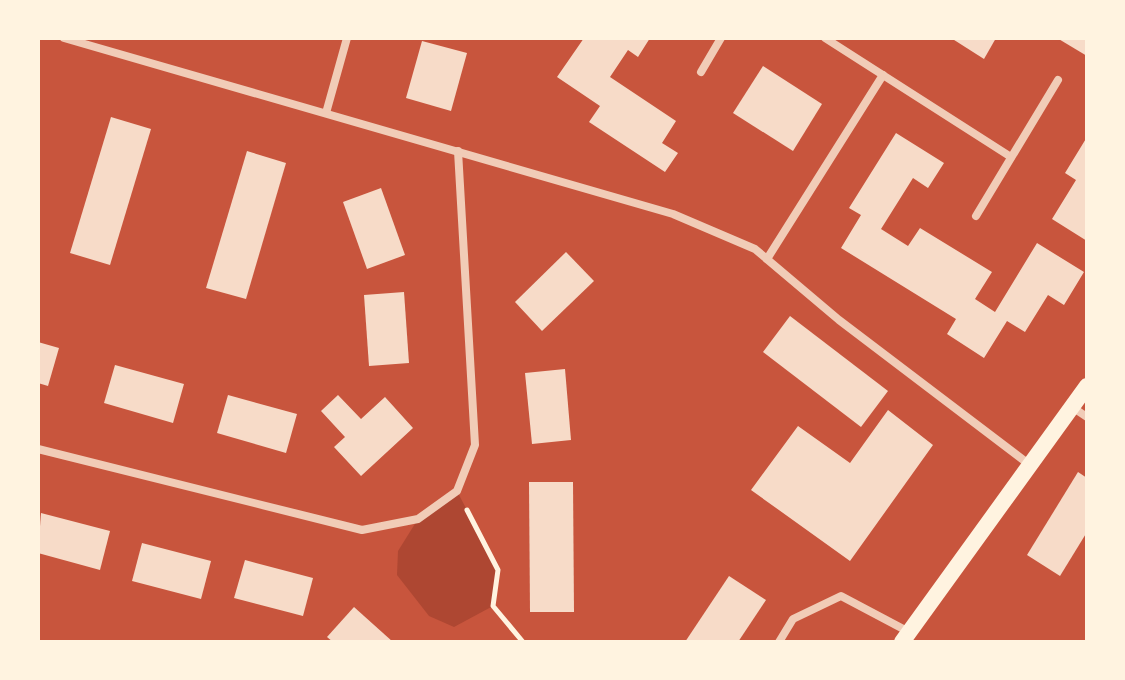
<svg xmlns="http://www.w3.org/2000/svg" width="1125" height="680" viewBox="0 0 1125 680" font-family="Arial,sans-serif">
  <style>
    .green { fill: #ae4732 }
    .building { fill: #f7dbc8 }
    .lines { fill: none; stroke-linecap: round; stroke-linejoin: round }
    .path { stroke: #fff3e0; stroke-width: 5 }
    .minor { stroke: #f1ccb7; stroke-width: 8 }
    .secondary { stroke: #fff3e0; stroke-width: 16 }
  </style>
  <rect width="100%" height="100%" fill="#c8553d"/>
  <path class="green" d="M 457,491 L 498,570 L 493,606 L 454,627 L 429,616 L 397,575 L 398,551 L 418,519 Z"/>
  <g class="building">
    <path d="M 584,38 L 650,38 L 638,57 L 628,50 L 610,77 L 676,121 L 662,143 L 678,153 L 665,172 L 589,122 L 600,106 L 557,77 Z"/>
    <path d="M 951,38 L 996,38 L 984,59 Z"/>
    <path d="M 1057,38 L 1087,38 L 1087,56 Z"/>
    <path d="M 422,41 L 467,53 L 451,111 L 406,98 Z"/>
    <path d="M 763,66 L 822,104 L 793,151 L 733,113 Z"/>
    <path d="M 111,117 L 151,129 L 110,265 L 70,253 Z"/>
    <path d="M 896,133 L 944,163 L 928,188 L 913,178 L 881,229 L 908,246 L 920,228 L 992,272 L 975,299 L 995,312 L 1037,243 L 1084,272 L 1064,305 L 1048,295 L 1025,332 L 1007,321 L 984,358 L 947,334 L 956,319 L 841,248 L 861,215 L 849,208 Z"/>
    <path d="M 1087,137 L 1087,241 L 1052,219 L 1076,180 L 1065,173 Z"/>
    <path d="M 247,151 L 286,163 L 246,299 L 206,288 Z"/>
    <path d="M 381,188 L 405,255 L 367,269 L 343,202 Z"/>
    <path d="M 566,252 L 594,281 L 542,331 L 515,302 Z"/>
    <path d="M 404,292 L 409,363 L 369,366 L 364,295 Z"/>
    <path d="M 790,316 L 888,391 L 861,427 L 763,352 Z"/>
    <path d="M 38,342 L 59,348 L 48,386 L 38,383 Z"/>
    <path d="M 115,365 L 184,384 L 173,423 L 104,403 Z"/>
    <path d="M 565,369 L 571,440 L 532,444 L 525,373 Z"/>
    <path d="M 228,395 L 297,414 L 286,453 L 217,433 Z"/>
    <path d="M 338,395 L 361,419 L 385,397 L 413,428 L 361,476 L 334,447 L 345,437 L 321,411 Z"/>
    <path d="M 888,410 L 933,445 L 850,561 L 751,490 L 798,426 L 850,463 Z"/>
    <path d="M 1078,472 L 1087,478 L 1087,532 L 1060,576 L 1027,555 Z"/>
    <path d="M 529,482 L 573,482 L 574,612 L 530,612 Z"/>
    <path d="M 41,513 L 110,531 L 100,570 L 38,553 Z"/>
    <path d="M 142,543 L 211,561 L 201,599 L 132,581 Z"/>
    <path d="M 245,560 L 313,578 L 303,616 L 234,598 Z"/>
    <path d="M 729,576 L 766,600 L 738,642 L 685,642 Z"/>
    <path d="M 354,607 L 393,642 L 333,642 L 327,637 Z"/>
  </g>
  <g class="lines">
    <path class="path" d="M 467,510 L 498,570 L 493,606 L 523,642"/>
    <g class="minor">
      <path d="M 64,38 L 673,214 L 755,249 L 839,320 L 1030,465"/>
      <path d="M 825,38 L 1011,157"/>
      <path d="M 701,72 L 721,38"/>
      <path d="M 326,113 L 347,38"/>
      <path d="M 976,216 L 1058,80"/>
      <path d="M 767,259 L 883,75"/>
      <path d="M 1072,407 L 1087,417"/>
      <path d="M 38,449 L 362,530 L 418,519 L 457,491 L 475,445 L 458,151"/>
      <path d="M 779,642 L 793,619 L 841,596 L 909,632"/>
    </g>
    <path class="secondary" d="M 902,642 L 1087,386"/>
  </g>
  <rect width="1125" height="680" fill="none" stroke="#fff3e0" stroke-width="80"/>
</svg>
